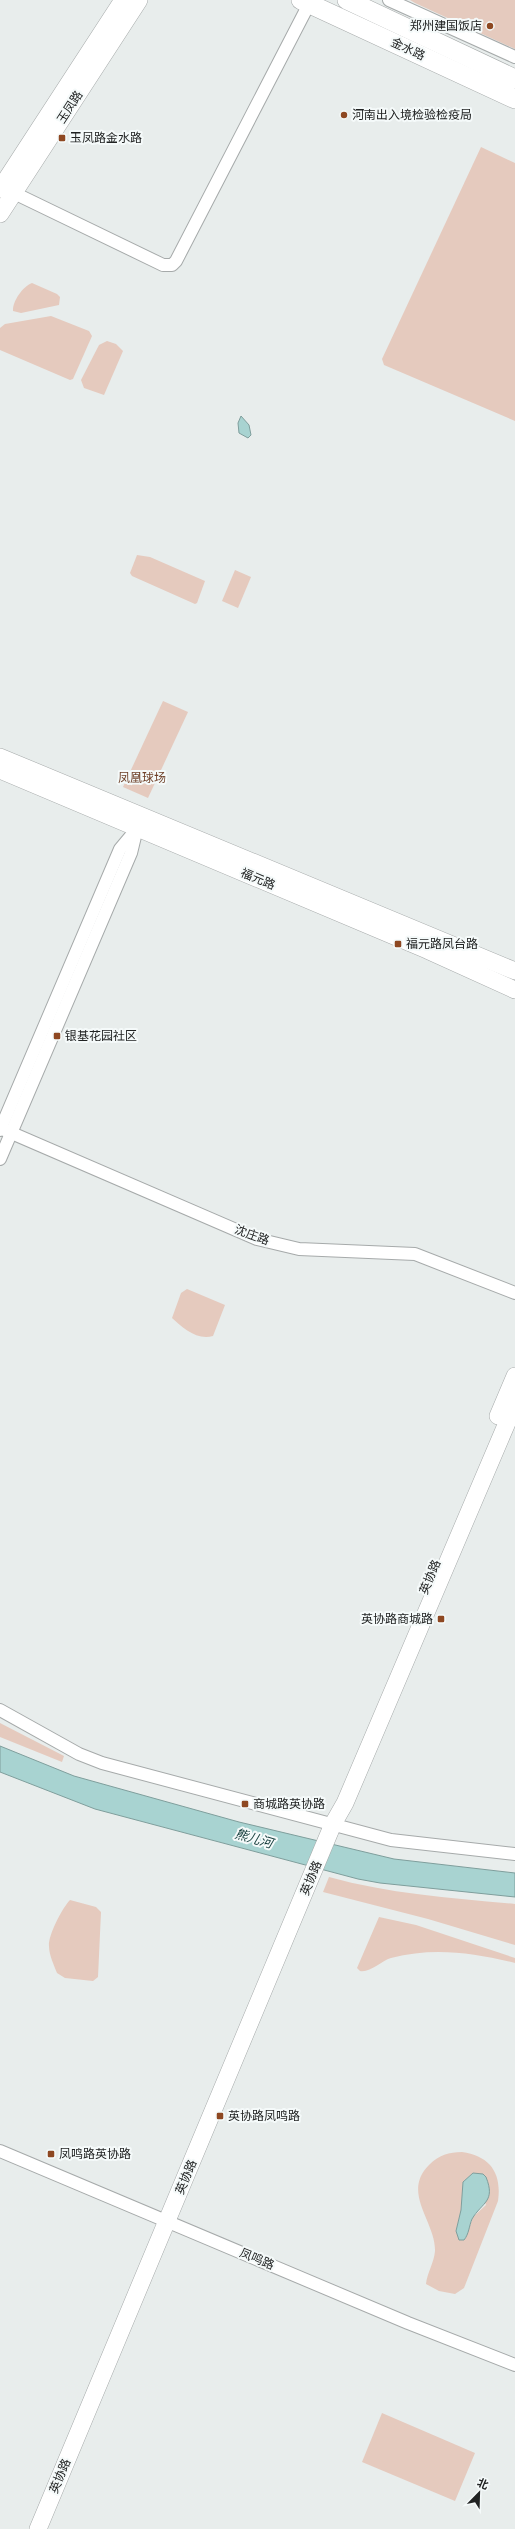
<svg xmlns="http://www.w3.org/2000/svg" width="515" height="2529" viewBox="0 0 515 2529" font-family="Quicksand,'Noto Sans SC',sans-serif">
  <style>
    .green { fill: #e5cabe; fill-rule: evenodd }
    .water { fill: #a8d3d1; stroke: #7f9e9c }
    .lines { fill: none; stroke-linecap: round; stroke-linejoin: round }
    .street-casing { stroke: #a6aaaa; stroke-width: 14 }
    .secondary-casing { stroke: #a6aaaa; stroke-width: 18 }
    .primary-casing { stroke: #a6aaaa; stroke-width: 20 }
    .street { stroke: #fff; stroke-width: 12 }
    .secondary { stroke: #fff; stroke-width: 17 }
    .primary { stroke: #fff; stroke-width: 19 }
    .poi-dot { fill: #8e4822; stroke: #f5fafa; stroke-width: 1.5 }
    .labels { text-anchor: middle; stroke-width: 4; stroke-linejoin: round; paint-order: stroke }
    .poi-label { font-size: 12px; fill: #202222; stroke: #f5fafa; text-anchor: start }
    .street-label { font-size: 12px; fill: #202222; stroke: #f5fafa }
    .park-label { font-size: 12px; fill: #6e3f27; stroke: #f5fafa }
    .water-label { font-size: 13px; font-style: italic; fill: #113a39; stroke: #f5fafa }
  </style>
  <rect width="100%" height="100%" fill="#e8edec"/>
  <g class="green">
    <path d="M 410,0 L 515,0 L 515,49 L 415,3 Z"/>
    <path d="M 481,147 L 515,163 L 515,421 L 384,365 L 382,359 Z"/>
    <path d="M 32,283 L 57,294 L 60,297 L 59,305 L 21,313 L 13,311 C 12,302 23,286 32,283 Z"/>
    <path d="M 51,316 L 89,331 L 92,336 L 73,379 L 70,380 L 0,350 L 0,328 L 5,324 Z"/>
    <path d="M 107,341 L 116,344 L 123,351 L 104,395 L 84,388 L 81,380 L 99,345 Z"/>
    <path d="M 137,555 L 150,557 L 205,581 L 197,603 L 195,604 L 132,576 L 130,573 Z"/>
    <path d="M 235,570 L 251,577 L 238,608 L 222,601 Z"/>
    <path d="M 163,701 L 188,712 L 148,798 L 123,787 Z"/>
    <path d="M 187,1289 L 225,1305 L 213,1336 C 197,1341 182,1327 172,1318 L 181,1293 Z"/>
    <path d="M 0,1723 L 64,1756 L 62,1762 L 0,1737 Z"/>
    <path d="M 329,1877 C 390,1894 452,1898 515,1904 L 515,1945 L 428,1919 L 323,1892 Z"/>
    <path d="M 70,1900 L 96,1907 L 101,1912 L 98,1977 L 93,1981 L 65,1978 L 57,1973 C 54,1965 49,1955 49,1946 C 48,1935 63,1907 70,1900 Z"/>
    <path d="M 379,1917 L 416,1925 L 515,1958 L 515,1963 C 473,1953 434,1947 391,1958 C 381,1961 370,1973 360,1971 L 357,1968 Z"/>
    <path d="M 462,2152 C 490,2156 502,2173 498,2201 L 464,2288 L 455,2294 L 439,2291 L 426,2284 C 427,2273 434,2263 435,2251 C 436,2222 401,2193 429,2165 C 439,2155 449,2152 462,2152 ZM 473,2173 L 486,2205 L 473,2217 L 466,2236 L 456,2231 L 461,2210 L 463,2182 Z"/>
    <path d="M 382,2413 L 475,2453 L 455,2501 L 362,2462 Z"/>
  </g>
  <g class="water">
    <path d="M 241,416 L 249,425 L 251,435 L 248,438 L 239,433 L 238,423 Z"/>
    <path d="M 0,1746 L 74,1776 L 239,1822 L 394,1859 L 515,1873 L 515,1897 L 380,1883 L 358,1879 L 95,1809 L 0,1772 Z"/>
    <path d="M 473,2173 L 483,2174 L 486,2177 C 496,2202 482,2202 472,2219 C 469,2226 469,2234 464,2240 L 459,2240 L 456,2231 L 461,2210 L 463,2182 Z"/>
  </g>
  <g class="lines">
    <defs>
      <g id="street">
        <path d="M 389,0 L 515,57"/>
        <path d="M 14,193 L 163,265 L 172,265 L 176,261 L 309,4"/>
        <path d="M 0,1128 L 257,1239 L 299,1249 L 415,1254 L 515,1293"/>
        <path d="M 0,1130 L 120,849 L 135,831"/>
        <path d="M 0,1159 L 131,853 L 137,828"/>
        <path d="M 0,1710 L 79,1754 L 102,1763 L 391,1840 L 515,1854"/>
        <path d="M 0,2151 L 408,2323 L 515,2365"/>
      </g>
      <g id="secondary">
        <path d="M 0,189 L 123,0"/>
        <path d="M 0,214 L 139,0"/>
        <path d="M 0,757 L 515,971"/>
        <path d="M 0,770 L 427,950 L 515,990"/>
        <path d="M 498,1416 L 515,1376"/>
        <path d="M 38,2529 L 333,1824 L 345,1803 L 515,1404"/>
      </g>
      <g id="primary">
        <path d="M 301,0 L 515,99"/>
        <path d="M 347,0 L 515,79"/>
      </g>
    </defs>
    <use href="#street" class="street-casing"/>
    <use href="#secondary" class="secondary-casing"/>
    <use href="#primary" class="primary-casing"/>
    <use href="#street" class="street"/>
    <use href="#secondary" class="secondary"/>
    <use href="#primary" class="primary"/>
  </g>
  <g class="poi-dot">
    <circle cx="490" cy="26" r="4"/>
    <circle cx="344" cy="115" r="4"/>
    <rect x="58" y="134" width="8" height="8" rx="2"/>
    <rect x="394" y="940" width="8" height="8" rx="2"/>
    <rect x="53" y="1032" width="8" height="8" rx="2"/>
    <rect x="437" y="1615" width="8" height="8" rx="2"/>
    <rect x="241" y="1800" width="8" height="8" rx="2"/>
    <rect x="216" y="2112" width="8" height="8" rx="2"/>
    <rect x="47" y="2150" width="8" height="8" rx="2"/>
  </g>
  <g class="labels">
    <g class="poi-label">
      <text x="482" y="30" text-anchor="end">郑州建国饭店</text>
      <text x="352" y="119">河南出入境检验检疫局</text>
      <text x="70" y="142">玉凤路金水路</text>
      <text x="406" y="948">福元路凤台路</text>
      <text x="65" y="1040">银基花园社区</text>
      <text x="433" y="1623" text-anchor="end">英协路商城路</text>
      <text x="253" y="1808">商城路英协路</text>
      <text x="228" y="2120">英协路凤鸣路</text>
      <text x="59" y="2158">凤鸣路英协路</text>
    </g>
    <g class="street-label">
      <text transform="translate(408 49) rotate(25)" y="4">金水路</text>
      <text transform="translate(70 107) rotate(-57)" y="4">玉凤路</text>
      <text transform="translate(258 879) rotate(23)" y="4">福元路</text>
      <text transform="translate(252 1235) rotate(20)" y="4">沈庄路</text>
      <text transform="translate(430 1577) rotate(-67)" y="4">英协路</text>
      <text transform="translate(311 1878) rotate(-67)" y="4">英协路</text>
      <text transform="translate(186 2177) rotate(-67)" y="4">英协路</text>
      <text transform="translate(257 2259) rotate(23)" y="4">凤鸣路</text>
      <text transform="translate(60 2476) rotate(-67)" y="4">英协路</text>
    </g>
    <g class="park-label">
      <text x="142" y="782">凤凰球场</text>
    </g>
    <g class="water-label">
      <text transform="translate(254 1838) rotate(16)" y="5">熊儿河</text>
    </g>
  </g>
  <g transform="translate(479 2493) rotate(23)" stroke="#f5fafa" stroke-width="3" paint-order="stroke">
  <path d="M0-3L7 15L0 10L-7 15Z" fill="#202222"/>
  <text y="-6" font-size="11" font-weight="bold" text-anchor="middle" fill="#202222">北</text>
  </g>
</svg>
